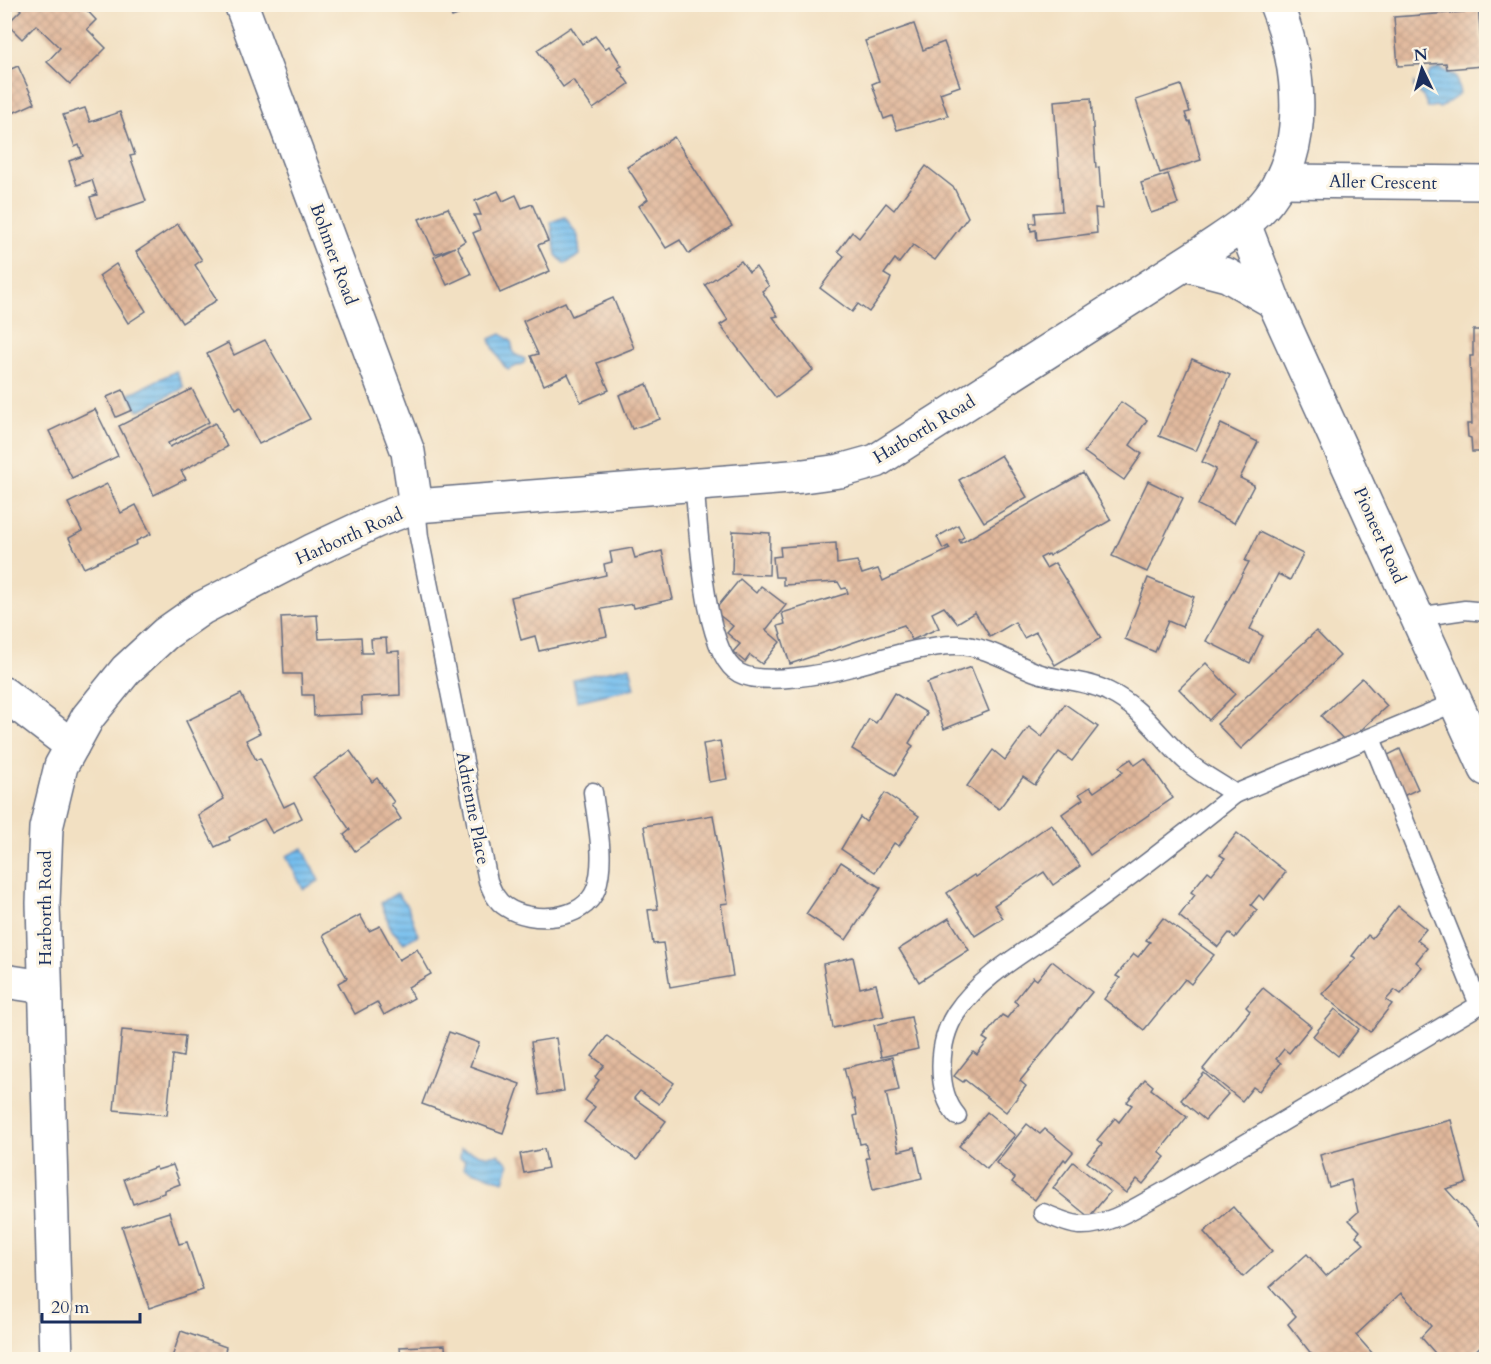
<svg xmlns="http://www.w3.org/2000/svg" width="1491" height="1364" viewBox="0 0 1491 1364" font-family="Cardo,serif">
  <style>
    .water { fill: url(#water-rules); stroke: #4876a6; stroke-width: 1.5 }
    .building { fill: url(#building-cross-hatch) }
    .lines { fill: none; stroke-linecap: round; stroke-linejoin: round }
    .lane-casing { stroke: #666d81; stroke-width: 21 }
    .street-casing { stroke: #666d81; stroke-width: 36 }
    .lane { stroke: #fff; stroke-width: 18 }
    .street { stroke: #fff; stroke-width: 33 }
    .labels { text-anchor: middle; stroke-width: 6; stroke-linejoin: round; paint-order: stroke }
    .street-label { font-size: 18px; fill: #1b2f5e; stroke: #fcf5e5 }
  </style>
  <defs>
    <pattern id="water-rules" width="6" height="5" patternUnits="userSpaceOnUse" patternTransform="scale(1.5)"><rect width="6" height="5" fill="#75beee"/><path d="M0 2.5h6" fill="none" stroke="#5f9bc4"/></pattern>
    <pattern id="building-cross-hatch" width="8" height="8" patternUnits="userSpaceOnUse" patternTransform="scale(1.5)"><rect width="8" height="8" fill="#e1b89b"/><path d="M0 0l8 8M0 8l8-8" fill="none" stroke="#c09e88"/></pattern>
  </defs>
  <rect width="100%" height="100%" fill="#fcf5e5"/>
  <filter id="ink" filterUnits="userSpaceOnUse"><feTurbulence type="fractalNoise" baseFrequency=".0167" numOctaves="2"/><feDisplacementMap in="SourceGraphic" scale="12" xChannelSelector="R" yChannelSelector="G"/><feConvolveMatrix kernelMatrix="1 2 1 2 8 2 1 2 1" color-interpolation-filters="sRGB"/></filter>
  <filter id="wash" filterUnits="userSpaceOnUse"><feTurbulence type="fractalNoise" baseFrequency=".008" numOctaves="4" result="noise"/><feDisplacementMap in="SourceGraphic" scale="24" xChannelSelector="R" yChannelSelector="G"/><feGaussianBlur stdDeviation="1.35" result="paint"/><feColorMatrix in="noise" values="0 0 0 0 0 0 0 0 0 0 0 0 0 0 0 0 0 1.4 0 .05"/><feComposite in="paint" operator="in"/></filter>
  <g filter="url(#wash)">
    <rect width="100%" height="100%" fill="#f2e0c2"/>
    <g class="water">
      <path d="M 1440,68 L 1456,77 L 1460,94 L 1440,108 L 1435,106 L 1428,108 L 1424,98 L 1414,88 L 1414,83 L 1416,86 L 1425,86 C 1428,75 1427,71 1440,68 Z"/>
      <path d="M 565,217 L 578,236 L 580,255 L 565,264 L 556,255 L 551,222 Z"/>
      <path d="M 501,334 L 511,341 L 514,354 L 525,359 L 524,363 L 508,370 C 502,365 492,347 490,339 Z"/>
      <path d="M 176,371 L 184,388 L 138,411 L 129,394 Z"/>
      <path d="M 630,666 L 635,688 L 577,701 L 573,679 Z"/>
      <path d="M 303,848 L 319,881 L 303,889 L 286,856 Z"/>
      <path d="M 397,893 L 408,907 L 418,935 L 404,943 L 391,929 L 381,903 Z"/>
      <path d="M 461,1149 L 487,1156 L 498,1154 L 509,1164 L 504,1181 L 463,1168 L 465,1160 L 460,1158 Z"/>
    </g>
    <g id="blocks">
      <g class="building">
        <path d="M 16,4 L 81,4 L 96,20 L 87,29 L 106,48 L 70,84 L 47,62 L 60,48 L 36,25 L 22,39 L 7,24 L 21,10 Z"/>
        <path d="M 447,4 L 485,4 L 485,5 L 452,17 Z"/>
        <path d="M 1478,4 L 1483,66 L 1447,69 L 1446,63 L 1398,66 L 1394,17 L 1464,12 L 1464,5 Z"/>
        <path d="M 914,24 L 923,50 L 944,42 L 960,86 L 940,93 L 948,116 L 897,130 L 892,116 L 884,119 L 872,84 L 879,81 L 865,41 Z"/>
        <path d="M 571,27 L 582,44 L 595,36 L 605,49 L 609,46 L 622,66 L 618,68 L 629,84 L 593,109 L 573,80 L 563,87 L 537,50 Z"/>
        <path d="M 18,66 L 35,103 L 4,117 L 4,72 Z"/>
        <path d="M 1181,85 L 1190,112 L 1185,113 L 1188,122 L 1190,121 L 1201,160 L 1160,173 L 1136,100 Z"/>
        <path d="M 1091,98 L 1096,168 L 1099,167 L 1102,209 L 1095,208 L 1097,233 L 1037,241 L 1036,230 L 1031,231 L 1030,223 L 1036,223 L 1035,213 L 1062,211 L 1054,101 Z"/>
        <path d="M 85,108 L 90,122 L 120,112 L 135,155 L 130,156 L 146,201 L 97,218 L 90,197 L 97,195 L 92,180 L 77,185 L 69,161 L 83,156 L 79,145 L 75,147 L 63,115 Z"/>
        <path d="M 674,137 L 732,226 L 689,254 L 680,240 L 666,248 L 639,206 L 648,199 L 627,167 Z"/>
        <path d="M 926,166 L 954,188 L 968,217 L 935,260 L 913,245 L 899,263 L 895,259 L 884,274 L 891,278 L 888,286 L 869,312 L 858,304 L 852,312 L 820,288 L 844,256 L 838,251 L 852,232 L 859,238 L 886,203 L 894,210 Z"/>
        <path d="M 1168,174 L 1178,204 L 1151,213 L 1141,183 Z"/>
        <path d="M 498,191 L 503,201 L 516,195 L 522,208 L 532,204 L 548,241 L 538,245 L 550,271 L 500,293 L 473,233 L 480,230 L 474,215 L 481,215 L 475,201 Z"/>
        <path d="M 448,208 L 465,241 L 457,246 L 471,274 L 447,285 L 434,257 L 455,247 L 435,254 L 419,219 Z"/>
        <path d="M 178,224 L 202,260 L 195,265 L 217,300 L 182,323 L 136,252 Z"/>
        <path d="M 741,261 L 749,272 L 756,267 L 769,286 L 762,291 L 778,316 L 773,317 L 813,370 L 776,398 L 720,325 L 728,320 L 705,285 Z"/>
        <path d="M 116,264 L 146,311 L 128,323 L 99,276 Z"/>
        <path d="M 613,298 L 634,348 L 597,363 L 609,390 L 581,402 L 568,374 L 544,385 L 531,356 L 538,354 L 523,321 L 565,302 L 572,316 Z"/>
        <path d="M 1473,330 L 1486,330 L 1486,452 L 1472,452 L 1471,438 L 1468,437 L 1467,424 L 1472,424 L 1470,356 L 1473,356 Z"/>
        <path d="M 265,340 L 310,419 L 259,444 L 240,407 L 235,410 L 207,354 L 228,343 L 234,355 Z"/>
        <path d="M 1192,359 L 1230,375 L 1196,451 L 1159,436 Z"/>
        <path d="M 647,384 L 660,419 L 632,429 L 619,395 Z"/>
        <path d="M 192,389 L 209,422 L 168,443 L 170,447 L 215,423 L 227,447 L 181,471 L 186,479 L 154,495 L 119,426 Z"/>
        <path d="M 123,390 L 132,410 L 116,417 L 107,397 Z"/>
        <path d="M 1121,402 L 1147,420 L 1130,445 L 1142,454 L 1124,480 L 1084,452 Z"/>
        <path d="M 95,409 L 118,456 L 72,478 L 49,431 Z"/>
        <path d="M 1221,424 L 1258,442 L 1240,478 L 1254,485 L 1234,523 L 1198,505 L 1216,469 L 1202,462 Z"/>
        <path d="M 1001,455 L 1027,497 L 984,522 L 959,480 Z"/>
        <path d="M 1083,473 L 1111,520 L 1049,556 L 1048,554 L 1040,558 L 1046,568 L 1055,563 L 1101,638 L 1055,665 L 1036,632 L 1024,638 L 1015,622 L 990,637 L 975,612 L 957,623 L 944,607 L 932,613 L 939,628 L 912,640 L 904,625 L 790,664 L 778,626 L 785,624 L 782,613 L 848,593 L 846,588 L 842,589 L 838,582 L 783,585 L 783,577 L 775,577 L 773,557 L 781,556 L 780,547 L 836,543 L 837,564 L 857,561 L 862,574 L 878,569 L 883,581 L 950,549 L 948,546 L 943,549 L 937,537 L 958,525 L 964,537 L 959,540 L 961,543 Z"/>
        <path d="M 1148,481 L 1183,498 L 1147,572 L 1112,556 Z"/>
        <path d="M 107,484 L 121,513 L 136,505 L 151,534 L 136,541 L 137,544 L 84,568 L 69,538 L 82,531 L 68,503 Z"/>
        <path d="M 733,531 L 770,533 L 769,575 L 732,574 Z"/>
        <path d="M 1259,532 L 1303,554 L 1290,580 L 1278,574 L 1250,629 L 1263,636 L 1250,663 L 1206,641 L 1249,562 L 1245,561 Z"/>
        <path d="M 632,548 L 635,558 L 662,551 L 673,599 L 634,608 L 633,604 L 601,609 L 607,636 L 539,651 L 535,636 L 521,640 L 511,597 L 606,575 L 604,564 L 612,562 L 610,552 Z"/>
        <path d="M 1148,578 L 1194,597 L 1182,627 L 1168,621 L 1155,652 L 1125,639 Z"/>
        <path d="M 740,579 L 756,593 L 761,586 L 786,605 L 766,630 L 780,642 L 762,664 L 750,655 L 745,662 L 733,652 L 740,644 L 727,633 L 733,626 L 714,611 Z"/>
        <path d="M 317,615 L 319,639 L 361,637 L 362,653 L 372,653 L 371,639 L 386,638 L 387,652 L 399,651 L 400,695 L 361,697 L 362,714 L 314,716 L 313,695 L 302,695 L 301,674 L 284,674 L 281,617 Z"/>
        <path d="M 1316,631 L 1340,656 L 1241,749 L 1217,724 Z"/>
        <path d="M 1206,663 L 1235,694 L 1209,720 L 1179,689 Z"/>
        <path d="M 971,667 L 989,711 L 944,729 L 927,683 Z"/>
        <path d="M 1362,678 L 1387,706 L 1347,743 L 1321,716 Z"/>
        <path d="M 894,693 L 927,713 L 909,743 L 913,746 L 895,775 L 852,749 L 869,719 L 876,723 Z"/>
        <path d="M 241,694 L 260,733 L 246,740 L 256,760 L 260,758 L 284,807 L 294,802 L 302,818 L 272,833 L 264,819 L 229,837 L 230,840 L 215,847 L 198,815 L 224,799 L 186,721 Z"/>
        <path d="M 1065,704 L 1098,727 L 1072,761 L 1059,752 L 1035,785 L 1023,777 L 999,809 L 967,786 L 993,750 L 1005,760 L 1029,727 L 1042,737 Z"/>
        <path d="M 720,741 L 727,779 L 709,782 L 703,744 Z"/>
        <path d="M 1400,749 L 1418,789 L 1399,798 L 1382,758 Z"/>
        <path d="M 350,751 L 372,782 L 377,778 L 394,802 L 391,804 L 401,819 L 355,851 L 344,835 L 350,830 L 313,777 Z"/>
        <path d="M 1145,758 L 1173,798 L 1090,855 L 1062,814 L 1083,799 L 1079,794 L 1090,787 L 1094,792 L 1123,772 L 1119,767 L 1131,759 L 1135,765 Z"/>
        <path d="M 885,793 L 919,816 L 899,846 L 894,843 L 875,872 L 841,849 L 860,817 L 866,822 Z"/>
        <path d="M 713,815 L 728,903 L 721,904 L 733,976 L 670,987 L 663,943 L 653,944 L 648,910 L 658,909 L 644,826 Z"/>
        <path d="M 1051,824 L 1080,866 L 1053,885 L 1044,872 L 994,905 L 1003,918 L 975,936 L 947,893 L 974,875 L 976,877 Z"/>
        <path d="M 1237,833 L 1286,872 L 1264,900 L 1259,895 L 1251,905 L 1257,910 L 1235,938 L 1229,933 L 1218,947 L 1179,916 L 1195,895 L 1191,892 L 1208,871 L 1212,874 L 1225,858 L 1220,855 Z"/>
        <path d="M 841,862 L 881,888 L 846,940 L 806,914 Z"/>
        <path d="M 1398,906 L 1426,929 L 1417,940 L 1427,948 L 1416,962 L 1422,967 L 1401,994 L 1395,990 L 1386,1000 L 1392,1004 L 1370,1032 L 1322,994 L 1356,958 L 1352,956 L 1368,935 L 1372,938 Z"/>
        <path d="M 360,915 L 369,931 L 380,926 L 399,960 L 417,949 L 431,974 L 408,987 L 414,998 L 384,1015 L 377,1002 L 355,1014 L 338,983 L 347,978 L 323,935 Z"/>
        <path d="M 949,918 L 969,950 L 919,982 L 899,949 Z"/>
        <path d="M 1163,918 L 1214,955 L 1191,984 L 1185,979 L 1144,1030 L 1104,999 L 1120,978 L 1116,976 L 1134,954 L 1138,957 L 1150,942 L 1146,940 Z"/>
        <path d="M 853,957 L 860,988 L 876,984 L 884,1016 L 833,1028 L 823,964 Z"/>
        <path d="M 1052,961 L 1092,992 L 1020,1081 L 1026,1086 L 1006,1112 L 965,1080 L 963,1082 L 954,1076 L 973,1052 L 977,1055 L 988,1041 L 983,1038 L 1002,1015 L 1007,1018 L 1018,1004 L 1014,1001 L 1033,977 L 1037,980 Z"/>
        <path d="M 1263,988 L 1311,1026 L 1289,1053 L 1284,1049 L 1276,1059 L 1281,1063 L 1259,1091 L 1253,1087 L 1242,1101 L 1203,1069 L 1250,1011 L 1246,1007 Z"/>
        <path d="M 1335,1009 L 1359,1029 L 1338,1056 L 1313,1036 Z"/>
        <path d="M 911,1017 L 918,1049 L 881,1057 L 874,1025 Z"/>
        <path d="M 122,1030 L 185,1036 L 183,1057 L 173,1055 L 167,1115 L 114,1110 Z"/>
        <path d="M 449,1032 L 479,1043 L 470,1066 L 520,1084 L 503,1133 L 422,1104 Z"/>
        <path d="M 607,1036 L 674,1083 L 659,1104 L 640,1091 L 634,1098 L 666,1121 L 637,1160 L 584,1122 L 595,1107 L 585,1100 L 599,1080 L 595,1077 L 604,1065 L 592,1056 Z"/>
        <path d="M 556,1038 L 564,1091 L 539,1095 L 531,1042 Z"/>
        <path d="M 892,1057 L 899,1090 L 886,1093 L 899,1151 L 915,1147 L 922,1178 L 873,1190 L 866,1158 L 869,1158 L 865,1143 L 860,1144 L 854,1116 L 857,1115 L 854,1099 L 852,1100 L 844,1068 Z"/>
        <path d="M 1204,1073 L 1228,1094 L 1205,1120 L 1181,1100 Z"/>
        <path d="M 1145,1079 L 1153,1086 L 1151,1089 L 1187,1117 L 1159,1152 L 1165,1157 L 1143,1184 L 1137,1179 L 1126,1193 L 1087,1162 L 1102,1144 L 1097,1140 L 1115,1118 L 1119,1122 L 1132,1105 L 1127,1102 Z"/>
        <path d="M 987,1112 L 1015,1135 L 987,1169 L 959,1146 Z"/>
        <path d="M 1451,1120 L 1467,1183 L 1446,1189 L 1486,1233 L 1486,1341 L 1466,1360 L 1441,1360 L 1421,1337 L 1431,1326 L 1401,1293 L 1356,1335 L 1373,1354 L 1366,1360 L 1335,1360 L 1332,1356 L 1329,1360 L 1316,1360 L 1288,1324 L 1296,1316 L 1270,1287 L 1307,1254 L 1326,1276 L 1364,1244 L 1356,1236 L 1360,1231 L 1349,1220 L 1358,1212 L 1351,1180 L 1329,1187 L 1320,1155 Z"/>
        <path d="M 1027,1124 L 1040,1134 L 1045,1129 L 1073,1152 L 1066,1161 L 1064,1159 L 1035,1200 L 1012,1182 L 1015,1178 L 996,1163 Z"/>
        <path d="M 544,1149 L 548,1168 L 524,1173 L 520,1154 Z"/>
        <path d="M 1073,1162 L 1110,1192 L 1089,1217 L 1053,1188 Z"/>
        <path d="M 173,1165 L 180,1184 L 164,1190 L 164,1193 L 133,1204 L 124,1179 L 156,1167 L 157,1170 Z"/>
        <path d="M 1233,1207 L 1272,1251 L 1243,1277 L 1204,1232 Z"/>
        <path d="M 169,1212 L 179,1244 L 187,1242 L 203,1290 L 149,1308 L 122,1227 Z"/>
        <path d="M 181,1331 L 226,1347 L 223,1360 L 171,1360 Z"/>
        <path d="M 445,1345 L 446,1360 L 401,1360 L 400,1347 Z"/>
      </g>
    </g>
  </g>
  <g filter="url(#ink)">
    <use href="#blocks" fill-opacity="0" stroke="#666d81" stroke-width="1.5"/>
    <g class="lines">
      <defs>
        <g id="lane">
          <path d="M 694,483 C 699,524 702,653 739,673 C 762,686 826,674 851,667 C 881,659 927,644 958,645 C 985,646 1010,662 1035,672 C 1058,681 1087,680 1109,692 C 1143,708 1159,737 1186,761 C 1201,774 1219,783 1235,794 L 1456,702"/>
          <path d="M 416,506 L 419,537 L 488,881 C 492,891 496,901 506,907 C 531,924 584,921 596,889 C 606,858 597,824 593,792"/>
          <path d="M 1417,617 L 1465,610 L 1486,612"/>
          <path d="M 1371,738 L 1479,1005"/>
          <path d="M 957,1116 C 935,1090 938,1041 956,1013 C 981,975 1029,950 1065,924 C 1123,882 1179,839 1235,794"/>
          <path d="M 1043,1213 C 1054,1217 1067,1224 1079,1225 C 1110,1227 1142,1203 1169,1189 L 1486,1001"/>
        </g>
        <g id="street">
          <path d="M 241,4 L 408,452 L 416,506"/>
          <path d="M 1280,181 L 1486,183"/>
          <path d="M 1244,224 L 1274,302 L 1486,769"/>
          <path d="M 1185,264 L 1227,275 L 1274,302"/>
          <path d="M 4,694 L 72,746"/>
          <path d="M 4,981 L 44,987"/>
          <path d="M 56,1360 L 43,903 L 46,828 L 61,766 L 88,717 L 126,670 L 165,634 L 202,608 L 314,550 L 376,521 L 416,506 L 803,476 L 840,471 L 876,461 L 1200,254 C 1224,237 1251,223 1269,199 C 1310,145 1300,64 1276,4"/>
        </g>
      </defs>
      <use href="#lane" class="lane-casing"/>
      <use href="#street" class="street-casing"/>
      <use href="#lane" class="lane"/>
      <use href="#street" class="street"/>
    </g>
  </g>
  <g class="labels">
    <g class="street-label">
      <text transform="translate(1383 182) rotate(1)" y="6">Aller Crescent</text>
      <text transform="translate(334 254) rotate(70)" y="6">Bohmer Road</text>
      <text transform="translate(924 429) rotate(-31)" y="6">Harborth Road</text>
      <text transform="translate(1380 535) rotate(66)" y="6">Pioneer Road</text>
      <text transform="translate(349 536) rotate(-24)" y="6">Harborth Road</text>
      <text transform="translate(473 808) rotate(79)" y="6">Adrienne Place</text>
      <text transform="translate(45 908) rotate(-90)" y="6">Harborth Road</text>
    </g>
  </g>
  <rect width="1491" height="1364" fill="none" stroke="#fcf5e5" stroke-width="24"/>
  <g transform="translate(1422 69) rotate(355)" stroke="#fcf5e5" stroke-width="4.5" paint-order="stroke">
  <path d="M0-4.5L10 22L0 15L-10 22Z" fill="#1b2f5e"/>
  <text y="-9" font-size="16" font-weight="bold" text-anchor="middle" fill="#1b2f5e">N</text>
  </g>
  <path d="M42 1313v9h98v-9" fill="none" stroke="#1b2f5e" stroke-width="3"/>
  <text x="51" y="1313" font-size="18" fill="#1b2f5e" stroke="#fcf5e5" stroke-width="4.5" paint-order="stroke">20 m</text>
</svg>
